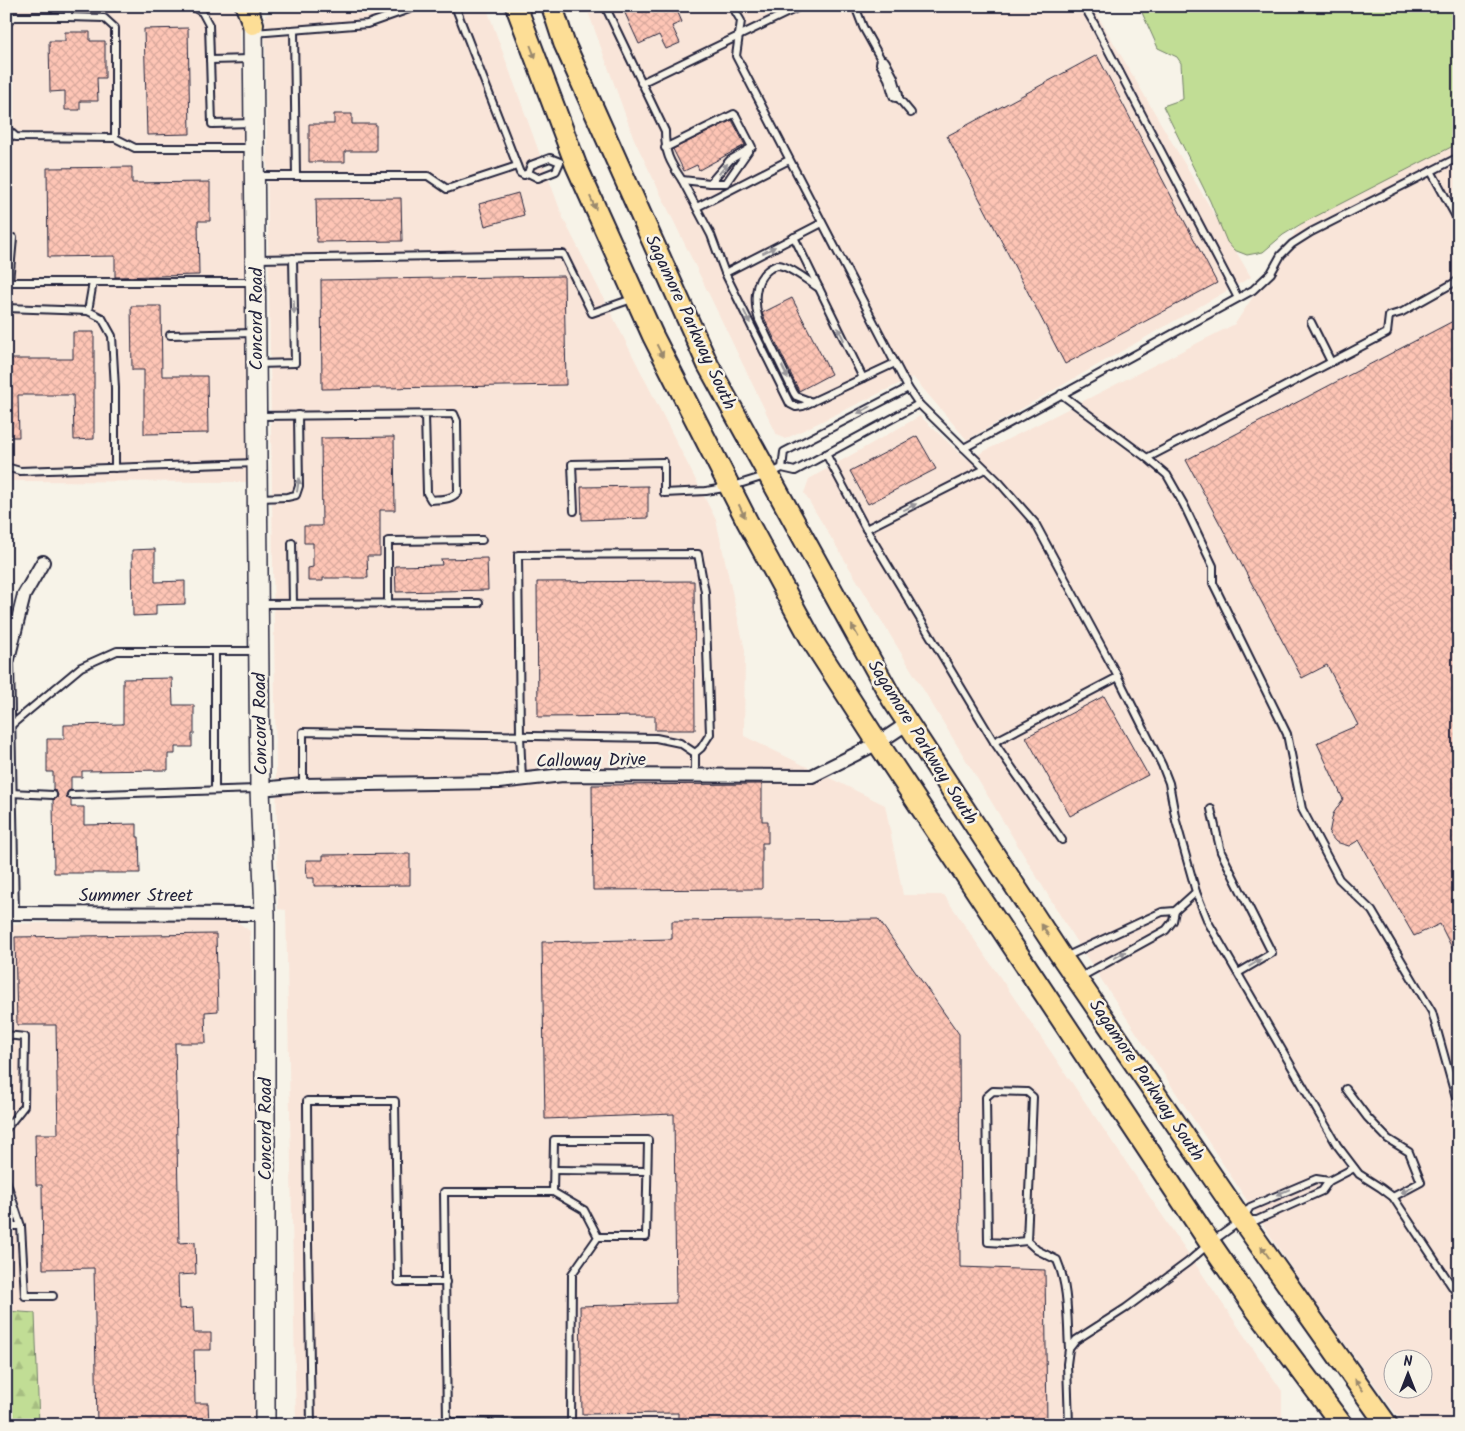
<svg xmlns="http://www.w3.org/2000/svg" width="1465" height="1431" viewBox="0 0 1465 1431" font-family="Kalam,sans-serif">
  <style>
    .built { fill: #f9e5d9; fill-rule: evenodd }
    .green { fill: #c1dd95; stroke: #728068 }
    .forest { fill: url(#forest-firs); stroke: #728068 }
    .building { fill: url(#building-cross-hatch); stroke: #22223b }
    .lines { fill: none; stroke-linecap: round; stroke-linejoin: round }
    .lane-casing { stroke: #22223b; stroke-width: 10 }
    .street-casing { stroke: #22223b; stroke-width: 16 }
    .secondary-casing { stroke: #22223b; stroke-width: 22 }
    .primary-casing { stroke: #22223b; stroke-width: 24 }
    .lane { stroke: #f7f3e8; stroke-width: 6 }
    .street { stroke: #f7f3e8; stroke-width: 12 }
    .secondary { stroke: #f7f3e8; stroke-width: 19 }
    .primary { stroke: #fdde96; stroke-width: 20 }
    .oneway { fill: #9a896d }
    .oneway2 { fill: #97959a }
    .labels { text-anchor: middle; stroke-width: 5; stroke-linejoin: round; paint-order: stroke }
    .street-label { font-size: 18px; fill: #22223b; stroke: #f7f3e8 }
  </style>
  <defs>
    <pattern id="forest-firs" width="22" height="20" patternUnits="userSpaceOnUse" patternTransform="scale(1.25)"><rect width="22" height="20" fill="#c1dd95"/><path d="M5 1l3.5 6h-7zM16 11l3.5 6h-7z" fill="#a6bd81"/></pattern>
    <pattern id="building-cross-hatch" width="8" height="8" patternUnits="userSpaceOnUse" patternTransform="scale(1.25)"><rect width="8" height="8" fill="#fec5b5"/><path d="M0 0l8 8M0 8l8-8" fill="none" stroke="#d9a99d"/></pattern>
  </defs>
  <rect width="100%" height="100%" fill="#f7f3e8"/>
  <filter id="ink" filterUnits="userSpaceOnUse"><feTurbulence type="fractalNoise" baseFrequency=".02" numOctaves="2"/><feDisplacementMap in="SourceGraphic" scale="10" xChannelSelector="R" yChannelSelector="G"/><feConvolveMatrix kernelMatrix="1 2 1 2 8 2 1 2 1" color-interpolation-filters="sRGB"/></filter>
  <g filter="url(#ink)">
    <g class="built">
      <path d="M 6,6 L 234,6 L 240,20 L 244,155 L 250,482 L 6,481 Z"/>
      <path d="M 293,6 L 486,6 L 563,218 L 716,520 L 745,650 L 744,736 L 885,805 L 903,895 L 944,895 L 1282,1391 L 1282,1425 L 296,1425 L 286,910 L 278,909 L 265,15 Z"/>
      <path d="M 586,6 L 757,6 L 760,10 L 770,6 L 1092,6 L 1251,277 L 967,440 L 913,377 L 785,439 L 777,435 L 634,139 Z"/>
      <path d="M 1459,135 L 1459,1425 L 1404,1425 L 1304,1287 L 1074,938 L 804,493 L 809,479 L 920,416 L 967,460 L 1235,324 L 1310,210 ZM 1392,1358 L 1422,1358 L 1422,1388 L 1392,1388 Z"/>
      <path d="M 193,919 L 236,921 L 250,931 L 255,1027 L 255,1425 L 39,1425 L 35,1314 L 6,1311 L 6,924 Z"/>
    </g>
    <path class="green" d="M 1139,6 L 1459,6 L 1459,143 L 1301,224 L 1283,235 L 1263,252 L 1247,255 L 1234,250 L 1227,242 L 1210,201 L 1163,106 L 1183,99 L 1181,63 L 1177,57 L 1158,48 Z"/>
    <path class="forest" d="M 6,1311 L 35,1313 L 39,1425 L 6,1425 Z"/>
    <g class="building">
      <path d="M 635,6 L 675,6 L 682,22 L 672,26 L 680,43 L 666,49 L 659,35 L 639,44 L 624,11 Z"/>
      <path d="M 188,28 L 190,134 L 147,135 L 144,29 Z"/>
      <path d="M 65,32 L 90,32 L 90,41 L 105,41 L 105,78 L 97,78 L 98,101 L 80,101 L 80,110 L 65,110 L 65,91 L 50,92 L 49,41 L 65,41 Z"/>
      <path d="M 1097,55 L 1217,283 L 1065,364 L 947,136 Z"/>
      <path d="M 334,114 L 352,114 L 352,124 L 376,124 L 376,151 L 345,151 L 345,162 L 309,162 L 309,124 L 334,124 Z"/>
      <path d="M 732,120 L 745,145 L 699,170 L 697,165 L 684,171 L 673,149 Z"/>
      <path d="M 132,167 L 132,183 L 210,182 L 210,221 L 198,221 L 199,275 L 115,277 L 115,256 L 48,257 L 47,168 Z"/>
      <path d="M 518,193 L 524,215 L 485,226 L 479,204 Z"/>
      <path d="M 401,198 L 402,241 L 317,242 L 316,199 Z"/>
      <path d="M 564,276 L 566,385 L 322,389 L 321,280 Z"/>
      <path d="M 792,298 L 831,374 L 799,391 L 762,313 Z"/>
      <path d="M 131,306 L 161,306 L 162,376 L 207,376 L 208,433 L 144,434 L 144,370 L 132,370 Z"/>
      <path d="M 1459,318 L 1459,484 L 1453,487 L 1459,498 L 1459,962 L 1440,924 L 1414,936 L 1359,840 L 1349,846 L 1336,842 L 1329,834 L 1333,814 L 1343,799 L 1317,743 L 1358,725 L 1327,665 L 1302,678 L 1186,460 Z"/>
      <path d="M 73,332 L 94,332 L 94,439 L 74,440 L 73,395 L 18,395 L 19,437 L 6,437 L 6,359 L 73,359 Z"/>
      <path d="M 917,436 L 936,469 L 868,504 L 850,471 Z"/>
      <path d="M 394,437 L 395,510 L 380,510 L 380,556 L 367,556 L 368,578 L 323,578 L 323,581 L 308,581 L 308,568 L 313,567 L 313,543 L 304,543 L 304,526 L 322,526 L 321,438 Z"/>
      <path d="M 648,486 L 648,518 L 582,520 L 581,487 Z"/>
      <path d="M 155,549 L 155,582 L 185,581 L 185,604 L 156,605 L 156,615 L 133,616 L 132,550 Z"/>
      <path d="M 487,558 L 488,590 L 396,592 L 395,566 L 442,565 L 441,559 Z"/>
      <path d="M 694,581 L 695,730 L 655,730 L 655,716 L 538,717 L 537,582 Z"/>
      <path d="M 172,678 L 173,705 L 194,705 L 194,734 L 192,734 L 192,747 L 175,747 L 175,754 L 168,754 L 168,770 L 82,771 L 82,777 L 71,777 L 71,790 L 68,791 L 66,795 L 67,798 L 71,800 L 71,807 L 84,807 L 84,825 L 137,824 L 137,837 L 139,837 L 140,873 L 54,873 L 53,800 L 57,798 L 58,795 L 56,791 L 53,790 L 53,772 L 47,772 L 47,739 L 64,739 L 64,725 L 123,724 L 123,679 Z"/>
      <path d="M 1104,696 L 1148,775 L 1070,816 L 1026,737 Z"/>
      <path d="M 762,784 L 762,821 L 768,821 L 768,843 L 762,843 L 762,889 L 593,890 L 592,785 Z"/>
      <path d="M 410,854 L 410,885 L 314,886 L 314,878 L 307,878 L 306,860 L 323,860 L 323,855 Z"/>
      <path d="M 878,919 L 959,1034 L 960,1267 L 1045,1270 L 1047,1425 L 678,1425 L 678,1413 L 582,1414 L 580,1306 L 676,1303 L 674,1114 L 545,1119 L 542,942 L 672,939 L 672,921 Z"/>
      <path d="M 216,934 L 218,1011 L 205,1012 L 206,1043 L 175,1043 L 179,1243 L 195,1242 L 196,1274 L 178,1275 L 179,1309 L 193,1308 L 194,1333 L 211,1333 L 211,1350 L 194,1350 L 195,1403 L 208,1403 L 209,1425 L 97,1425 L 94,1268 L 43,1269 L 42,1185 L 36,1185 L 35,1134 L 58,1134 L 56,1025 L 17,1025 L 15,937 Z"/>
    </g>
    <g class="lines">
      <defs>
        <g id="lane">
          <path d="M 191,6 L 202,12 L 209,25 L 212,124 L 253,123"/>
          <path d="M 455,6 L 520,173 L 524,175 L 528,173 L 538,178 L 556,171 L 560,162 L 550,158 L 531,165 L 528,173"/>
          <path d="M 605,6 L 665,131 C 665,153 669,161 682,180 L 710,183 L 730,160 L 752,147 L 736,116 L 734,114 L 665,148"/>
          <path d="M 732,6 L 741,21 L 736,56 L 895,363 L 908,388 L 919,404 L 964,448"/>
          <path d="M 855,6 L 863,27 L 883,63"/>
          <path d="M 1084,6 L 1095,25 L 1238,298"/>
          <path d="M 68,17 L 104,18 L 115,28 L 115,138"/>
          <path d="M 6,25 L 13,17 L 68,17 L 68,6"/>
          <path d="M 294,30 L 296,176"/>
          <path d="M 254,33 L 367,24 L 418,6"/>
          <path d="M 210,60 L 251,59"/>
          <path d="M 641,83 L 801,6"/>
          <path d="M 896,95 L 911,113"/>
          <path d="M 6,128 L 16,137 L 115,138 L 135,148 L 251,148"/>
          <path d="M 1431,171 L 1459,222"/>
          <path d="M 256,176 L 428,176 L 447,189 L 517,166"/>
          <path d="M 682,180 L 711,235 L 725,273 L 790,404 L 796,407 L 803,406 L 895,363"/>
          <path d="M 710,183 L 726,183 L 749,150"/>
          <path d="M 697,207 L 789,160"/>
          <path d="M 794,237 L 863,378"/>
          <path d="M 257,259 L 563,254 L 592,313 L 632,299"/>
          <path d="M 725,273 L 822,223"/>
          <path d="M 9,282 L 252,282"/>
          <path d="M 6,287 L 9,282 L 13,238"/>
          <path d="M 6,308 L 88,311 L 102,318 L 112,336 L 115,388 L 115,468"/>
          <path d="M 88,311 L 93,282"/>
          <path d="M 1311,322 L 1331,362"/>
          <path d="M 170,335 L 254,333"/>
          <path d="M 258,364 L 295,363 L 293,258"/>
          <path d="M 1061,394 L 1147,458 L 1387,333 L 1389,316 L 1402,312 L 1459,280"/>
          <path d="M 812,402 L 796,396 L 794,393 L 759,320 C 754,304 753,281 768,270 C 771,268 775,265 778,265 C 790,266 809,282 819,288"/>
          <path d="M 258,416 L 454,414 L 457,421 L 458,492 C 451,500 442,499 431,500 L 427,493 L 425,415"/>
          <path d="M 826,454 L 866,529 L 994,742 L 1118,677"/>
          <path d="M 1147,458 L 1167,475 L 1184,505 L 1213,566 L 1213,583 L 1287,734 L 1302,809 L 1339,879 L 1372,911 L 1432,1012 L 1459,1109"/>
          <path d="M 6,467 L 20,471 L 256,463"/>
          <path d="M 782,468 L 784,452 L 908,388"/>
          <path d="M 259,498 L 287,497 L 296,495 L 299,486 L 298,415"/>
          <path d="M 574,511 L 572,464 L 664,462 L 664,493 L 706,491 L 730,487 L 768,475 L 782,468 L 795,471 L 919,404"/>
          <path d="M 866,529 L 985,469"/>
          <path d="M 292,543 L 293,604"/>
          <path d="M 259,604 L 479,603"/>
          <path d="M 388,604 L 388,541 L 482,540"/>
          <path d="M 215,651 L 215,790"/>
          <path d="M 9,727 L 81,667 L 117,651 L 257,651"/>
          <path d="M 994,742 L 1062,840"/>
          <path d="M 522,779 L 520,736 L 518,555 L 698,554 L 705,592 L 710,734 L 701,748 L 695,753 L 695,776"/>
          <path d="M 303,785 L 303,732 L 656,738 L 680,743 L 695,753"/>
          <path d="M 10,793 L 53,795"/>
          <path d="M 71,795 L 257,789"/>
          <path d="M 1211,809 L 1221,852 L 1272,953 L 1238,973"/>
          <path d="M 1196,892 L 1208,922 L 1337,1145 L 1359,1174 L 1381,1188 L 1393,1197 L 1459,1297"/>
          <path d="M 1065,957 L 1162,912 L 1175,911 L 1196,892 L 1176,821 L 1169,783 L 1162,765 L 1118,677 L 1035,523 L 999,482 L 964,448 L 1253,290 L 1271,273 L 1281,255 L 1292,244 L 1311,232 L 1459,157"/>
          <path d="M 1079,978 L 1166,930 L 1173,921 L 1175,911"/>
          <path d="M 6,1035 L 25,1037 L 24,1106 L 6,1129"/>
          <path d="M 1346,1089 L 1367,1117 L 1388,1139 L 1409,1152 L 1421,1182 L 1393,1197"/>
          <path d="M 554,1170 L 647,1171"/>
          <path d="M 6,1180 L 21,1226 L 6,1226"/>
          <path d="M 553,1192 L 444,1192 L 447,1422 L 571,1424 L 572,1274 L 598,1237 L 646,1237 L 648,1140 L 554,1140 L 553,1192 L 584,1210 L 598,1237"/>
          <path d="M 1248,1220 L 1257,1220 L 1322,1191 L 1329,1181 L 1354,1168"/>
          <path d="M 21,1226 L 25,1296 L 53,1296"/>
          <path d="M 1027,1241 L 1006,1243 L 988,1242 L 986,1097 L 993,1091 L 1027,1092 L 1033,1097 L 1027,1241 L 1037,1250 L 1057,1260 C 1069,1288 1067,1319 1069,1349"/>
          <path d="M 400,1423 L 447,1422 L 447,1424"/>
          <path d="M 311,1425 L 308,1243 L 307,1101 L 395,1101 L 398,1282 L 446,1282"/>
          <path d="M 1069,1425 L 1067,1364 L 1069,1349 L 1076,1340 L 1126,1308 L 1188,1262 L 1210,1243 L 1242,1220 L 1250,1207 L 1316,1179 L 1329,1181"/>
        </g>
        <g id="street">
          <path d="M 883,63 L 891,78 L 896,95"/>
          <path d="M 260,789 L 303,785 L 499,782 L 563,775 L 812,776 L 878,743 L 908,723"/>
          <path d="M 12,912 L 7,663 L 24,595 L 43,562"/>
          <path d="M 6,913 L 265,914"/>
        </g>
        <path id="secondary" d="M 253,24 L 260,789 L 265,914 L 265,1425"/>
        <g id="primary">
          <path d="M 246,6 L 253,24"/>
          <path d="M 516,6 L 576,165 L 653,336 L 747,521 L 811,639 L 878,743 L 1210,1243 L 1254,1307 L 1342,1425"/>
          <path d="M 552,6 L 564,43 L 708,365 L 892,699 L 1059,953 L 1242,1220 L 1387,1425"/>
        </g>
      </defs>
      <use href="#lane" class="lane-casing"/>
      <use href="#street" class="street-casing"/>
      <use href="#secondary" class="secondary-casing"/>
      <use href="#primary" class="primary-casing"/>
      <use href="#lane" class="lane"/>
      <use href="#street" class="street"/>
      <use href="#secondary" class="secondary"/>
      <use href="#primary" class="primary"/>
    </g>
    <defs><path id="oneway-solid" d="M-6-.8H1V-3.2L6.5 0L1 3.2V.8H-6Z" transform="scale(1.25)"/></defs>
    <g class="oneway">
      <use href="#oneway-solid" transform="translate(533 52) rotate(69)"/>
      <use href="#oneway-solid" transform="translate(593 203) rotate(66)"/>
      <use href="#oneway-solid" transform="translate(660 351) rotate(63)"/>
      <use href="#oneway-solid" transform="translate(742 511) rotate(64)"/>
      <use href="#oneway-solid" transform="translate(855 631) rotate(-119)"/>
      <use href="#oneway-solid" transform="translate(1045 930) rotate(-123)"/>
      <use href="#oneway-solid" transform="translate(1265 1252) rotate(-125)"/>
      <use href="#oneway-solid" transform="translate(1359 1385) rotate(-125)"/>
    </g>
    <g class="oneway2">
      <use href="#oneway-solid" transform="translate(723 169) rotate(-50)"/>
      <use href="#oneway-solid" transform="translate(769 250) rotate(-27)"/>
      <use href="#oneway-solid" transform="translate(294 307) rotate(89)"/>
      <use href="#oneway-solid" transform="translate(747 317) rotate(64)"/>
      <use href="#oneway-solid" transform="translate(841 334) rotate(-116)"/>
      <use href="#oneway-solid" transform="translate(785 372) rotate(64)"/>
      <use href="#oneway-solid" transform="translate(864 410) rotate(153)"/>
      <use href="#oneway-solid" transform="translate(298 485) rotate(-82)"/>
      <use href="#oneway-solid" transform="translate(910 507) rotate(-26)"/>
      <use href="#oneway-solid" transform="translate(1120 955) rotate(-29)"/>
      <use href="#oneway-solid" transform="translate(1255 963) rotate(-31)"/>
      <use href="#oneway-solid" transform="translate(1407 1190) rotate(153)"/>
      <use href="#oneway-solid" transform="translate(1283 1192) rotate(157)"/>
    </g>
  </g>
  <g class="labels">
    <g class="street-label">
      <text transform="translate(256 319) rotate(-90)" y="6">Concord Road</text>
      <text transform="translate(691 322) rotate(65)" y="6">Sagamore Parkway South</text>
      <text transform="translate(260 724) rotate(-91)" y="6">Concord Road</text>
      <text transform="translate(923 742) rotate(58)" y="6">Sagamore Parkway South</text>
      <text transform="translate(591 760) rotate(-1)" y="6">Calloway Drive</text>
      <text x="136" y="901">Summer Street</text>
      <text transform="translate(1147 1080) rotate(56)" y="6">Sagamore Parkway South</text>
      <text transform="translate(265 1129) rotate(-90)" y="6">Concord Road</text>
    </g>
  </g>
  <rect width="1465" height="1431" fill="none" stroke="#f7f3e8" stroke-width="25"/>
  <rect x="12" y="12" width="1440" height="1406" fill="none" stroke="#22223b" stroke-width="2" filter="url(#ink)"/>
  <g transform="translate(1408 1374)"><circle r="24" fill="#f7f3e8" stroke="#a29fa3"/>
  <path d="M0-4L9 19L0 12L-9 19Z" fill="#22223b"/>
  <text y="-8" font-size="14" font-weight="bold" text-anchor="middle" fill="#22223b">N</text>
  </g>
</svg>
